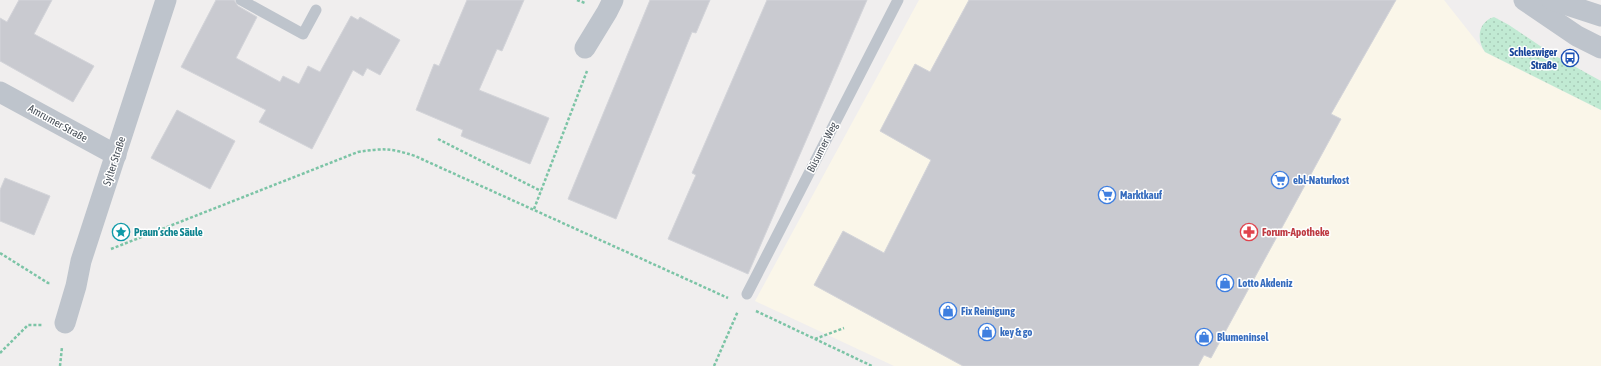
<svg xmlns="http://www.w3.org/2000/svg" width="1601" height="366" viewBox="0 0 1601 366" font-family="'Asap Condensed',sans-serif">
  <style>
    .commercial { fill: #faf6e9 }
    .grass { fill: url(#grass-dots) }
    .building { fill: #c9cad0; stroke: #d3d4d9 }
    .lines { fill: none; stroke-linecap: round; stroke-linejoin: round }
    .path { stroke: #7cc4a6; stroke-width: 2.5; stroke-dasharray: 3 2; stroke-linecap: butt }
    .lane { stroke: #bec4cc; stroke-width: 11 }
    .street { stroke: #bec4cc; stroke-width: 21 }
    .labels { text-anchor: middle; stroke-width: 3; stroke-linejoin: round; paint-order: stroke }
    .transit-label { font-size: 11px; font-weight: bold; fill: #164399; stroke: #fff; text-anchor: end }
    .street-label { font-size: 11px; fill: #485059; stroke: #fff }
    .shop-label { font-size: 11px; font-weight: bold; fill: #366cbe; stroke: #fff; text-anchor: start }
    .culture-label { font-size: 11px; font-weight: bold; fill: #0d838f; stroke: #fff; text-anchor: start }
    .health-label { font-size: 11px; font-weight: bold; fill: #be3a42; stroke: #fff; text-anchor: start }
  </style>
  <defs>
    <pattern id="grass-dots" width="8" height="8" patternUnits="userSpaceOnUse"><rect width="8" height="8" fill="#c1ead3"/><path d="M2 2h.1M6 6h.1" fill="none" stroke="#a7cab7" stroke-width="1.8" stroke-linecap="round"/></pattern>
  </defs>
  <rect width="100%" height="100%" fill="#f0eeee"/>
  <path class="commercial" d="M 919,0 L 1444,0 L 1485,52 L 1601,110 L 1601,366 L 894,366 L 755,301 Z"/>
  <path class="grass" d="M 1494,17 L 1509,25 L 1552,54 L 1601,81 L 1601,110 L 1485,52 C 1476,39 1478,22 1494,17 Z"/>
  <g class="building">
    <path d="M 19,0 L 52,0 L 34,34 L 94,66 L 73,102 L 0,61 L 0,18 L 7,22 Z"/>
    <path d="M 216,0 L 234,0 L 238,6 L 257,17 L 236,58 L 280,82 L 283,76 L 299,84 L 308,66 L 320,72 L 351,16 L 358,20 L 360,17 L 400,40 L 380,75 L 367,68 L 363,76 L 353,70 L 312,149 L 259,122 L 266,110 L 181,67 Z"/>
    <path d="M 467,0 L 524,0 L 502,51 L 497,49 L 479,90 L 549,118 L 530,164 L 461,136 L 463,130 L 416,110 L 434,64 L 439,66 Z"/>
    <path d="M 650,0 L 710,0 L 696,33 L 692,32 L 616,219 L 568,199 Z"/>
    <path d="M 767,0 L 867,0 L 748,274 L 668,239 L 696,175 L 692,173 Z"/>
    <path d="M 969,0 L 1396,0 L 1331,114 L 1341,119 L 1211,358 L 1204,355 L 1198,366 L 963,366 L 814,285 L 843,231 L 884,253 L 931,160 L 880,131 L 915,64 L 930,72 Z"/>
    <path d="M 177,110 L 235,141 L 210,189 L 151,158 Z"/>
    <path d="M 5,178 L 50,196 L 34,235 L 0,221 L 0,190 Z"/>
  </g>
  <g class="lines">
    <g class="path">
      <path d="M 577,0 L 585,3"/>
      <path d="M 438,139 L 541,191"/>
      <path d="M 534,209 L 587,71"/>
      <path d="M 111,249 L 358,152 C 383,148 391,148 415,156 L 728,298"/>
      <path d="M 0,253 L 48,283 L 51,283"/>
      <path d="M 756,311 L 872,366"/>
      <path d="M 815,339 L 844,328"/>
      <path d="M 0,353 L 28,325 L 42,325"/>
      <path d="M 60,366 L 62,347"/>
      <path d="M 714,366 L 738,311"/>
    </g>
    <g class="lane">
      <path d="M 241,0 L 303,34 L 316,10"/>
      <path d="M 747,294 L 898,0"/>
    </g>
    <g class="street">
      <path d="M 1524,0 L 1577,36 L 1601,48"/>
      <path d="M 1552,0 L 1601,16"/>
      <path d="M 585,48 L 607,12 L 613,0"/>
      <path d="M 0,92 L 116,155"/>
      <path d="M 65,323 L 76,286 L 81,261 L 166,0"/>
    </g>
  </g>
  <defs>
    <symbol id="bus-ring" viewBox="-11 -11 22 22"><circle r="9.5" fill="#fff" stroke="#1a4fb4" stroke-width="1.5"/><path d="M-5-6H5V4H4V6H2V4H-2V6H-4V4H-5ZM-3.5-4V0h7V-4ZM-3.5 1.2v1.5H-2V1.2ZM2 1.2v1.5H3.5V1.2Z" fill="#1a4fb4"/></symbol>
    <symbol id="supermarket-ring" viewBox="-11 -11 22 22"><circle r="9.5" fill="#fff" stroke="#3f7fe0" stroke-width="1.5"/><path d="M-6-5.5h2.5l.6 2H6L4.5 2H-2.5L-4.4-4H-6ZM-1.5 3.2a1.3 1.3 0 1 0 .1 0ZM3 3.2a1.3 1.3 0 1 0 .1 0Z" fill="#3f7fe0"/></symbol>
    <symbol id="sight-ring" viewBox="-11 -11 22 22"><circle r="9.5" fill="#fff" stroke="#0f9aa8" stroke-width="1.5"/><path d="M0-6L1.8-2.2L6-1.7L2.9 1.2L3.7 5.4L0 3.3L-3.7 5.4L-2.9 1.2L-6-1.7L-1.8-2.2Z" fill="#0f9aa8"/></symbol>
    <symbol id="pharmacy-ring" viewBox="-11 -11 22 22"><circle r="9.5" fill="#fff" stroke="#e0444e" stroke-width="1.5"/><path d="M-2-6h4v4h4v4h-4v4h-4v-4h-4v-4h4Z" fill="#e0444e"/></symbol>
    <symbol id="shop-ring" viewBox="-11 -11 22 22"><circle r="9.5" fill="#fff" stroke="#3f7fe0" stroke-width="1.5"/><path d="M-5-2.5h2.3a2.7 3.5 0 0 1 5.4 0H5L5.5 6h-11ZM-1.5-2.5h3a1.5 2.3 0 0 0-3 0Z" fill="#3f7fe0"/></symbol>
  </defs>
  <g fill-rule="evenodd">
    <use href="#bus-ring" x="1560" y="48" width="20" height="20"/>
    <use href="#supermarket-ring" x="1270" y="170" width="20" height="20"/>
    <use href="#supermarket-ring" x="1097" y="185" width="20" height="20"/>
    <use href="#sight-ring" x="111" y="222" width="20" height="20"/>
    <use href="#pharmacy-ring" x="1239" y="222" width="20" height="20"/>
    <use href="#shop-ring" x="1215" y="273" width="20" height="20"/>
    <use href="#shop-ring" x="938" y="301" width="20" height="20"/>
    <use href="#shop-ring" x="977" y="322" width="20" height="20"/>
    <use href="#shop-ring" x="1194" y="327" width="20" height="20"/>
  </g>
  <g class="labels">
    <g class="transit-label">
      <text x="1557" y="56">Schleswiger<tspan x="1557" dy="13">Straße</tspan></text>
    </g>
    <g class="street-label">
      <text transform="translate(58 123) rotate(29)" y="4">Amrumer Straße</text>
      <text transform="translate(822 147) rotate(-63)" y="4">Büsumer Weg</text>
      <text transform="translate(114 161) rotate(-72)" y="4">Sylter Straße</text>
    </g>
    <g class="shop-label">
      <text x="1293" y="184">ebl-Naturkost</text>
      <text x="1120" y="199">Marktkauf</text>
      <text x="1238" y="287">Lotto Akdeniz</text>
      <text x="961" y="315">Fix Reinigung</text>
      <text x="1000" y="336">key &amp; go</text>
      <text x="1217" y="341">Blumeninsel</text>
    </g>
    <g class="culture-label">
      <text x="134" y="236">Praun’sche Säule</text>
    </g>
    <g class="health-label">
      <text x="1262" y="236">Forum-Apotheke</text>
    </g>
  </g>
</svg>
